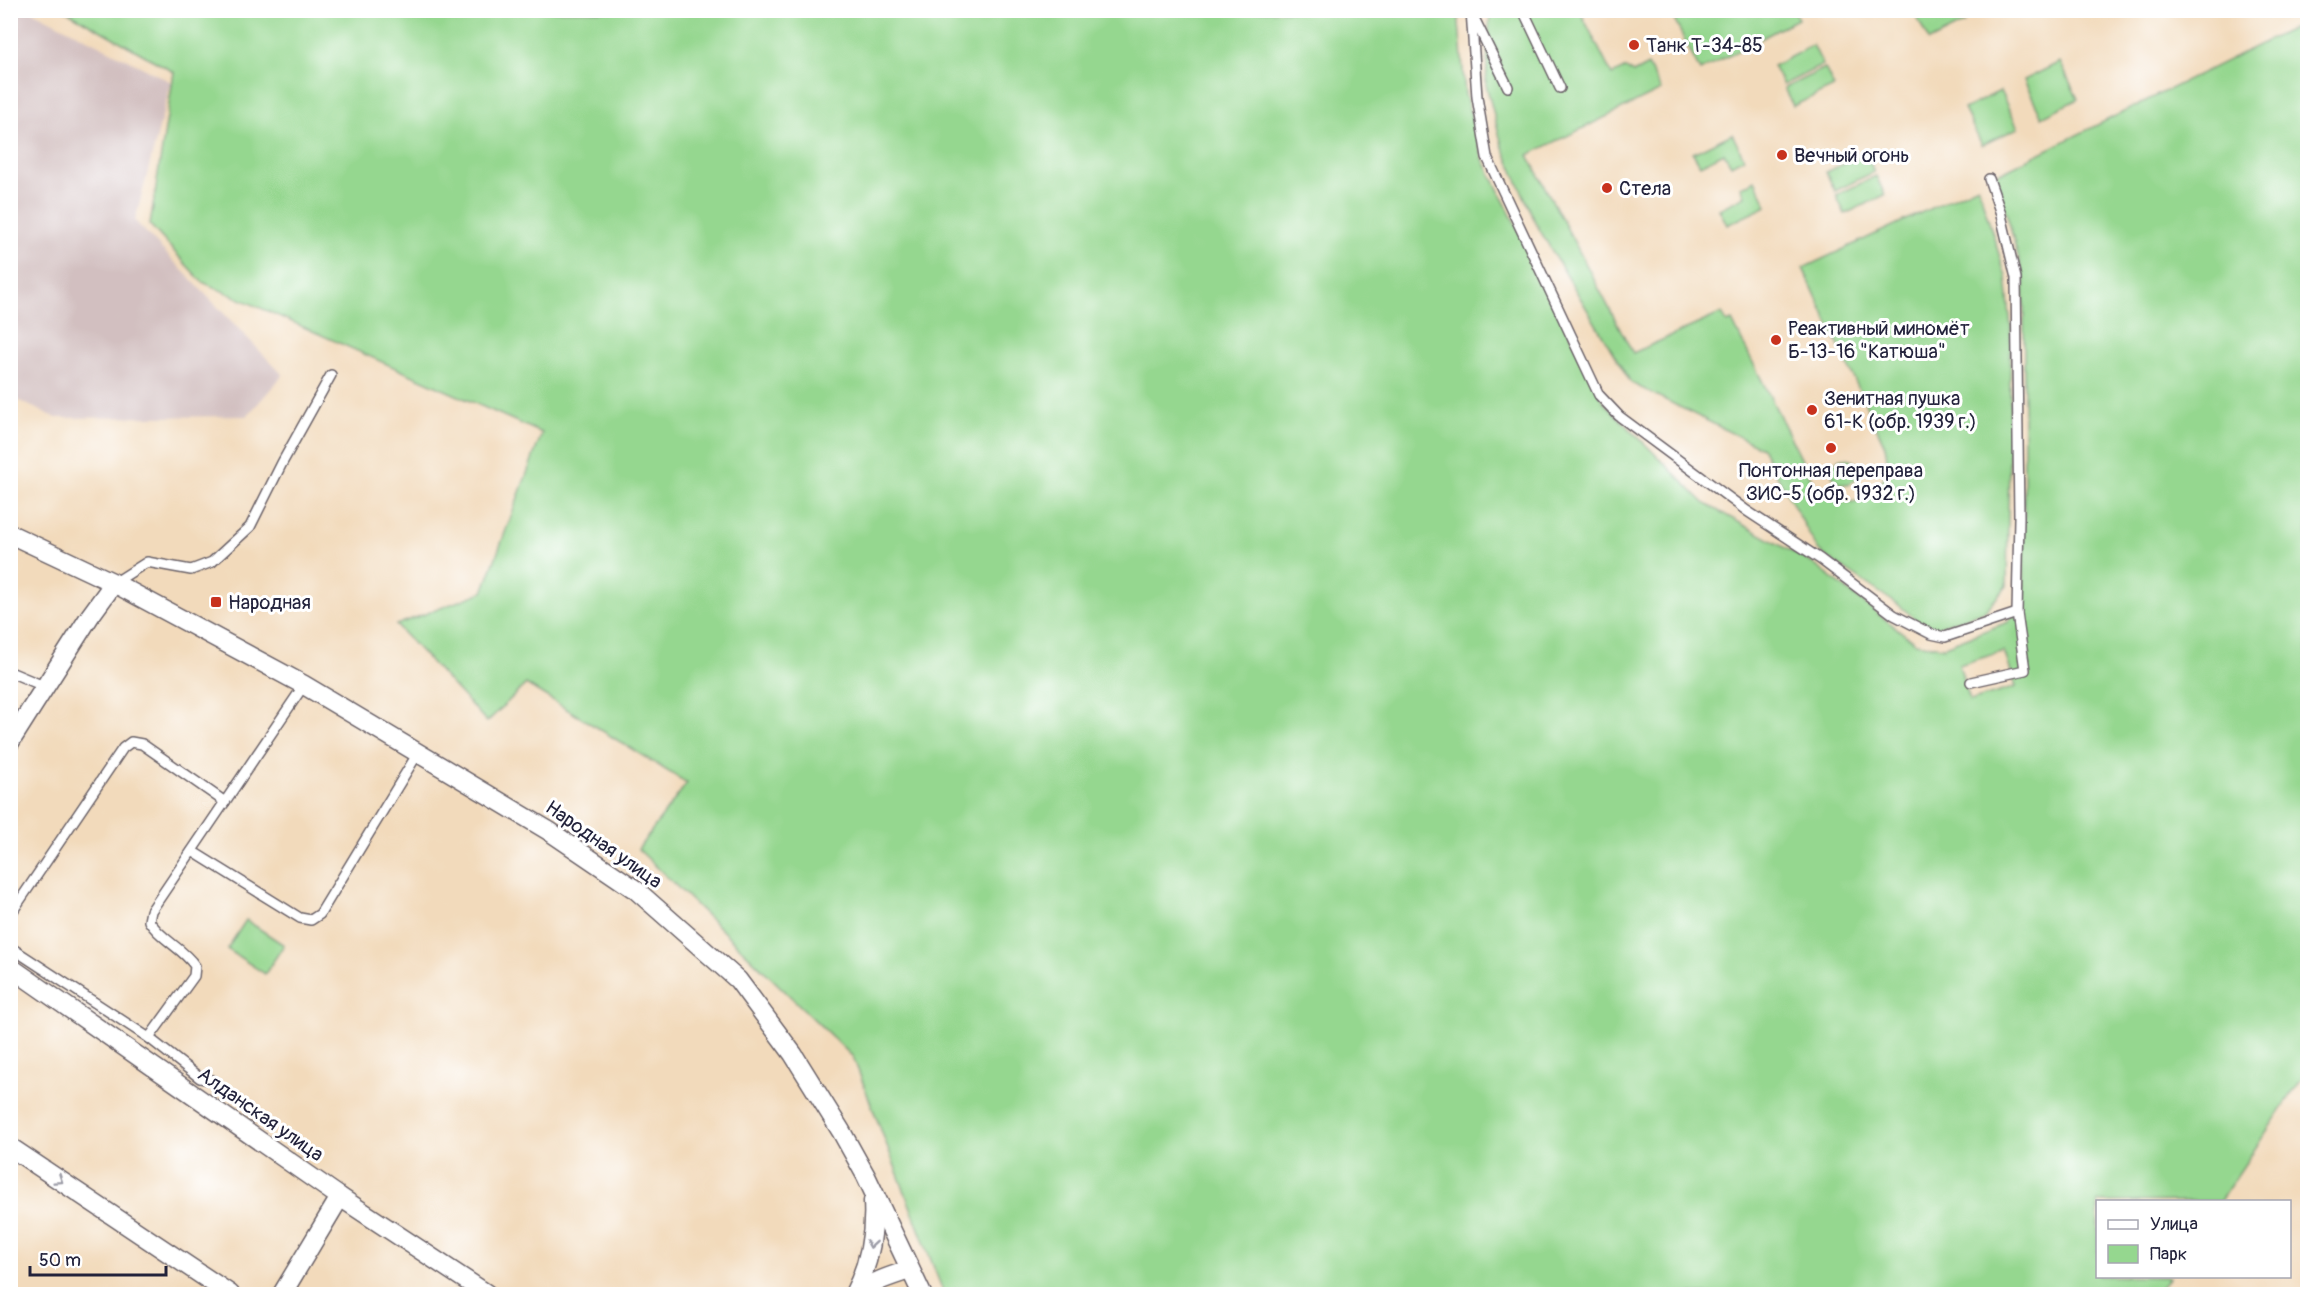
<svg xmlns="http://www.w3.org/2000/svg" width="2318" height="1305" viewBox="0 0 2318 1305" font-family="Pangolin,sans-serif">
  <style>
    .industrial { fill: #d2bfc0 }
    .green { fill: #95d78f; stroke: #5c7c65; stroke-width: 1.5; fill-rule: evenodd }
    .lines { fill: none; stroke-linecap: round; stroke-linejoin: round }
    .lane-casing { stroke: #6b6268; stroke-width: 12 }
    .street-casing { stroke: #6b6268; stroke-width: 21 }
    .lane { stroke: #fff; stroke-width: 9 }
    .street { stroke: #fff; stroke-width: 18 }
    .oneway { stroke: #9c9ca7 }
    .poi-dot { fill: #c8321e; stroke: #fff; stroke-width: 2 }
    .labels { text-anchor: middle; stroke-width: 6; stroke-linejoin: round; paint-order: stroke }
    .poi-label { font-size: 20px; fill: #22223b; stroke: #fff; text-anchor: start }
    .street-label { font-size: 20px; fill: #22223b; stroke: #fff }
  </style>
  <rect width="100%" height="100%" fill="#fff"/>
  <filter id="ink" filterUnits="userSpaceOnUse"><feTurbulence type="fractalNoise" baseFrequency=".0167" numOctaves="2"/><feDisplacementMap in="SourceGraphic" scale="12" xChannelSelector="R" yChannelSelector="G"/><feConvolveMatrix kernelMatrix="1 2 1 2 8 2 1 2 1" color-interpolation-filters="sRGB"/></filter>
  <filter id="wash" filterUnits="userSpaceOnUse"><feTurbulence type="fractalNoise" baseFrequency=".008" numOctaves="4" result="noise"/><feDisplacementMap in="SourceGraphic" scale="24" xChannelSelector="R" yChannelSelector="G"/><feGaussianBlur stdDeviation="1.35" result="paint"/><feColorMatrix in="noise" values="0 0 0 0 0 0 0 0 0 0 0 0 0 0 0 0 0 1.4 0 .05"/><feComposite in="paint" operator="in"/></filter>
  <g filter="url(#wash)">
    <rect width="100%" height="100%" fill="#f2dabb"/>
    <path class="industrial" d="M 11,10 L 32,11 L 171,82 L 135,221 L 283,375 L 247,416 L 56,418 L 11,397 Z"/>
    <g class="green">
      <path d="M 66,11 L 1458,11 L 1465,94 L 1483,159 L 1605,404 L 1704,503 L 1812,563 L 1916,643 L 1942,647 L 2008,622 L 2024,603 L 2024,278 L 1996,175 L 2307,21 L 2307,1071 L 2220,1201 L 2098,1202 L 2098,1276 L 2169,1277 L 2157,1294 L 944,1294 L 853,1057 L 638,849 L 687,783 L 526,684 L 487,722 L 396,625 L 483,592 L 542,433 L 202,282 L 150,225 L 174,72 ZM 2004,651 L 2016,687 L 1970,701 L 1959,665 Z"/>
      <path d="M 1490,11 L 1580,11 L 1612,75 L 1626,68 L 1633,73 L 1648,65 L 1661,90 L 1528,155 L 1633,353 L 1722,313 L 1727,323 L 1732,321 L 1815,486 C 1849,521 1897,494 1885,446 L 1803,268 L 1978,186 L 2006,277 L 2011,328 L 2007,586 L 1985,611 L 1928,630 L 1900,606 L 1824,555 L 1817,548 L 1762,448 L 1631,383 L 1536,224 L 1502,145 L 1486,85 Z"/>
      <path d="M 1670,11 L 1794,11 L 1798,19 L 1700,71 Z"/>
      <path d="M 1914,11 L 1958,11 L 1965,23 L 1929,41 Z"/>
      <path d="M 1813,45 L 1823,65 L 1783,85 L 1773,66 Z"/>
      <path d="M 2060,62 L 2078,99 L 2042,117 L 2024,80 Z"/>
      <path d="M 1825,68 L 1834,87 L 1793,106 L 1784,88 Z"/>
      <path d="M 2000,91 L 2018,128 L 1982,145 L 1964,109 Z"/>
      <path d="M 1732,134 L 1744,158 L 1731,165 L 1724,153 L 1700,165 L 1693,153 Z"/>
      <path d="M 1866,153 L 1874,172 L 1835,191 L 1826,172 Z"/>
      <path d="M 1876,176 L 1885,195 L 1845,214 L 1836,195 Z"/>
      <path d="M 1755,180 L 1767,206 L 1727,225 L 1719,209 L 1745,196 L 1741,187 Z"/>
      <circle cx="1845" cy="471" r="13"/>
      <path d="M 246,920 L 284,945 L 265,974 L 227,949 Z"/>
    </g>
  </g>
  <g filter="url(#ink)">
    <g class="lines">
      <defs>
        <g id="lane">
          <path d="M 1471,10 L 1477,97 L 1487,157 L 1599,395 L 1619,416 L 1747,511 L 1820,559 L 1894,615 L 1931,634 L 1945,637 L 2017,613 L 2025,670 L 1971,682"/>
          <path d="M 1523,10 L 1560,88"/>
          <path d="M 1473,16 L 1508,87"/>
          <path d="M 1989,179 L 2000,211 L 2016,278 L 2019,517 L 2017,613"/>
          <path d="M 114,583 L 147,562 L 191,570 L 212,562 L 250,527 L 282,463 L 331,375"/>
          <path d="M 10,672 L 46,687"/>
          <path d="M 192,851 L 300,918 L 311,920 L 320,914 L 418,753"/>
          <path d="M 10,915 L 123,748 L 131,742 L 142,744 L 225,802"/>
          <path d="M 10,947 L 149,1038 L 194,976 L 195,966 C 183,948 161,940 149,921 L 151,911 L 304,685"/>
          <path d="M 149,1038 L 200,1078 L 212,1080"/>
        </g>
        <g id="street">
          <path d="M 10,534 L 114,583 L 304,685 L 549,831 L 636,890 L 738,980 L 793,1054 L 841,1131 L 866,1176 L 922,1294"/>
          <path d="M 10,742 L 90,616 L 114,583"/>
          <path d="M 10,967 L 340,1197 L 487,1294"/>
          <path d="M 10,1147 L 230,1294"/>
          <path d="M 282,1294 L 340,1197"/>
          <path d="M 854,1294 C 869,1265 875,1234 873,1201"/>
          <path d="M 859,1294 C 872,1281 892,1276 909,1270"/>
        </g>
      </defs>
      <use href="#lane" class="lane-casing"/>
      <use href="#street" class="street-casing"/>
      <use href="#lane" class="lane"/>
      <use href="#street" class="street"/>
    </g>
    <defs><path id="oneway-chevron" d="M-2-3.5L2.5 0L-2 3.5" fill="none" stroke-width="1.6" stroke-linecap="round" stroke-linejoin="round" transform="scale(1.5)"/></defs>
    <g class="oneway">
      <use href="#oneway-chevron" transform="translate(59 1180) rotate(34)"/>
      <use href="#oneway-chevron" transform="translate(871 1244) rotate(99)"/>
    </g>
  </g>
  <g class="poi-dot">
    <circle cx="1634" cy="45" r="6"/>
    <circle cx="1782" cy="155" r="6"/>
    <circle cx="1607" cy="188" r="6"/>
    <circle cx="1776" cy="340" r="6"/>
    <circle cx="1812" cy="410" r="6"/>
    <circle cx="1831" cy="448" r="6"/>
    <rect x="210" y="596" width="12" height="12" rx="3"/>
  </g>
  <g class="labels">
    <g class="poi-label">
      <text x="1646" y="52">Танк Т-34-85</text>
      <text x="1794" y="162">Вечный огонь</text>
      <text x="1619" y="195">Стела</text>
      <text x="1788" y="335">Реактивный миномёт<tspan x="1788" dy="23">Б-13-16 "Катюша"</tspan></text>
      <text x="1824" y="405">Зенитная пушка<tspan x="1824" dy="23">61-К (обр. 1939 г.)</tspan></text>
      <text x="1831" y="477" text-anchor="middle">Понтонная переправа<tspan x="1831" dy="23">ЗИС-5 (обр. 1932 г.)</tspan></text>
      <text x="228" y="609">Народная</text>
    </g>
    <g class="street-label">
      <text transform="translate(604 844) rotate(35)" y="7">Народная улица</text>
      <text transform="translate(261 1114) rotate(35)" y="7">Алданская улица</text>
    </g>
  </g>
  <rect width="2318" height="1305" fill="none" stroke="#fff" stroke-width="36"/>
  <rect x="2096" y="1200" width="195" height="78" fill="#ffffff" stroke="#a7a7b1" stroke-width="1.5"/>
  <rect x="2108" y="1220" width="30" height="9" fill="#ffffff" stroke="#a7a7b1" stroke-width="1.5"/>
  <text x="2150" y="1230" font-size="18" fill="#22223b">Улица</text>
  <rect x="2108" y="1245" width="30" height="18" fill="#95d78f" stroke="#a7a7b1" stroke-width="1.5"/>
  <text x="2150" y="1260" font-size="18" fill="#22223b">Парк</text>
  <path d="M30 1266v9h136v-9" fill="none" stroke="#22223b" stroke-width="3"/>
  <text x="39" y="1266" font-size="18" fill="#22223b" stroke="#ffffff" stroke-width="4.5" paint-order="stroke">50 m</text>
</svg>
